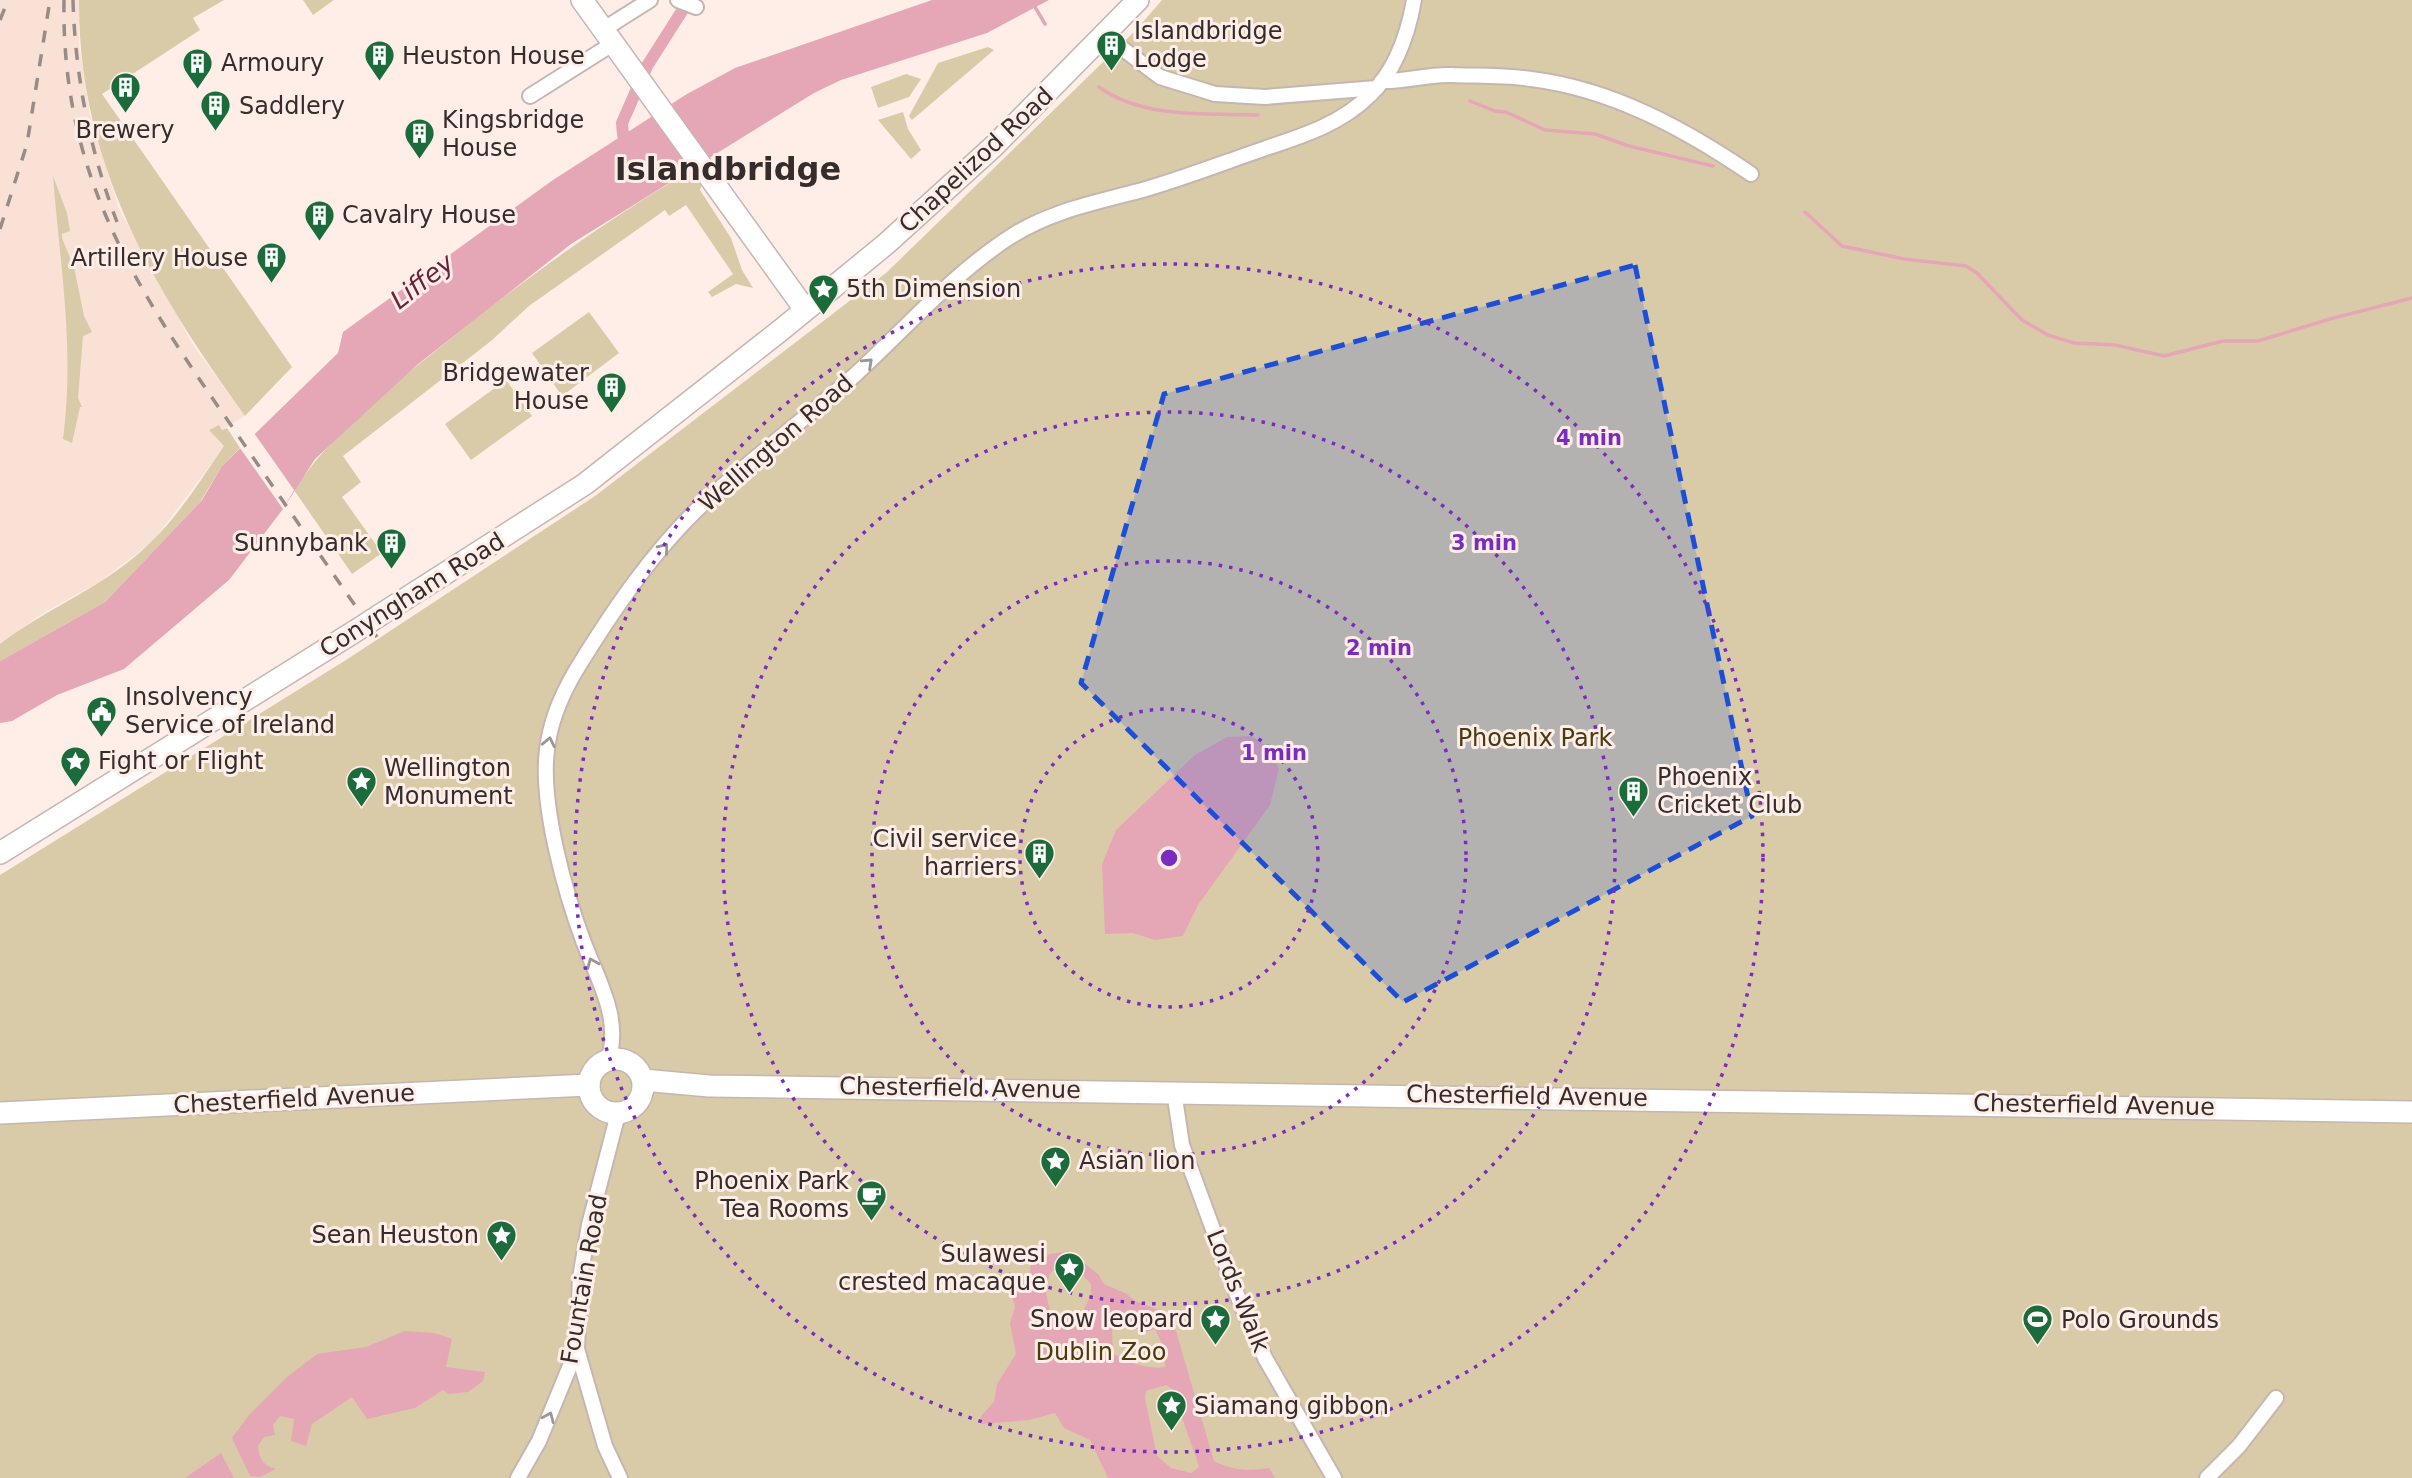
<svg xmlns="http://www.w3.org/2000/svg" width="2412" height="1478" viewBox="0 0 2412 1478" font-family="'DejaVu Sans',sans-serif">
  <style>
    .built { fill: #f9e1d6 }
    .green { fill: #d9cba8 }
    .water { fill: #e5a7b5; fill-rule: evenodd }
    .pier { fill: #ffeee7 }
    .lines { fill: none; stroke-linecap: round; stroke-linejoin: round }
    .stream { stroke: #e5a7b5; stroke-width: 3.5 }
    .canal { stroke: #e5a7b5; stroke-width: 12 }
    .street-casing { stroke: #c5b6af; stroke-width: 18 }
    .secondary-casing { stroke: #c5b6af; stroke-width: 24 }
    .street { stroke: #fff; stroke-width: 14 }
    .secondary { stroke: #fff; stroke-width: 21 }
    .rail { stroke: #988c88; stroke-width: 3.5; stroke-dasharray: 12 12; stroke-linecap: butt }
    .secondary-bridge-casing { stroke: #c5b6af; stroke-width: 24; stroke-linecap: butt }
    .secondary-bridge { stroke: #fff; stroke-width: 21 }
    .oneway { stroke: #9a9695 }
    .marked { fill: #1d4ed8; fill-opacity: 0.2; stroke: #1d4ed8; stroke-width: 5; stroke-dasharray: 14 9; stroke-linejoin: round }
    .ring { fill: none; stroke: #7b2cbf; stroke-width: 3.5; stroke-dasharray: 3.5 7 }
    .labels { text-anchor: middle; stroke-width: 6; stroke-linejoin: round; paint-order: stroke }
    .poi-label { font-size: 24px; fill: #342d2b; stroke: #ffeee7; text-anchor: start }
    .street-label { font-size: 24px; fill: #342d2b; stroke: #ffeee7 }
    .park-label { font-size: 24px; fill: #4a3a0f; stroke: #ffeee7 }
    .water-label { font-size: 26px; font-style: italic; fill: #6a2239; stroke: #ffeee7 }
    .district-label { font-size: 32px; font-weight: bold; fill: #342d2b; stroke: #ffeee7 }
    .centre { fill: #7b2cbf; stroke: #ffeee7; stroke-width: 3.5 }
    .ring-label { font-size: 21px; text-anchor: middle; font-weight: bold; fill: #7b2cbf; stroke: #ffeee7; stroke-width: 6; stroke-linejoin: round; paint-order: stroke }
  </style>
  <rect width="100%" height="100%" fill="#ffeee7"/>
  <path class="built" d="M 0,0 L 79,0 L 79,44 L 90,115 L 118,207 L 193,345 L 245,416 L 213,435 L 225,446 L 152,542 L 99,582 L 43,613 L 0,644 Z"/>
  <g class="green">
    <path d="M 79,0 L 224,0 L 193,18 L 200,30 L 102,94 L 292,367 L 245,416 C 153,289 78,162 79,0 Z"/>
    <path d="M 303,0 L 334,0 L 313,15 Z"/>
    <path d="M 1162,0 L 2412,0 L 2412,1478 L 0,1478 L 0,875 L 346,660 L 595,496 L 886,273 L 1136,30 Z"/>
    <path d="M 988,47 L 994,50 L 912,120 L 909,116 L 938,63 Z"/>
    <path d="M 906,74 L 921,79 L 909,97 L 878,108 L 871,87 Z"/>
    <path d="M 903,112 L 908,129 L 921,150 L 911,159 L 878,120 Z"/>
    <path d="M 692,170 L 702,183 L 700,190 L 731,238 L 742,270 L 753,288 L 736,284 L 712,297 L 708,292 L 733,274 L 686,205 L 669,216 L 665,210 L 529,306 L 491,341 L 343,456 L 361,482 L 342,497 L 382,553 L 352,574 L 294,490 C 332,433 390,387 443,345 C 523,280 603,222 692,170 Z"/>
    <path d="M 53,176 L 67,213 L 70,231 L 62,234 L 62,238 L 74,267 L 84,316 L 92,332 L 83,336 L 78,398 L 82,407 L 80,407 L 72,443 L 63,439 C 75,347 60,267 53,176 Z"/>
    <path d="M 589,312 L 619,353 L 562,396 L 532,353 Z"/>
    <path d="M 506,380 L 532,416 L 471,460 L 445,424 Z"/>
    <path d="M 219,425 L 222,430 L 227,428 L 240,448 L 222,466 L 200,502 L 105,602 L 0,661 L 0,644 C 48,607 109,585 152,541 C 180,514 202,478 224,446 L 209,430 Z"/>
  </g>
  <g class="water">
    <path d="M 932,0 L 1049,0 L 987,33 L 841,80 L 814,93 L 571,244 L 417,365 L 315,459 L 283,509 L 229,580 L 124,669 L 57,695 L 12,721 L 0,723 L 0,661 L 105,602 L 202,500 L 222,466 L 338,353 L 343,332 L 553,180 L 687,94 L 735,68 Z"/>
    <path d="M 1252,736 L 1271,750 L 1279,769 L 1270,805 L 1198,905 L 1183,936 L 1155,940 L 1133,933 L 1105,934 L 1102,864 L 1116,830 L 1195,755 L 1227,737 Z"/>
    <path d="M 1068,1251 L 1098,1274 L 1104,1284 L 1127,1294 L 1135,1301 L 1159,1310 L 1176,1331 L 1214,1461 C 1234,1471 1248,1471 1269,1468 L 1275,1478 L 1108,1478 L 1090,1440 L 1064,1428 L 1055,1413 L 1029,1420 L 981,1424 L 981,1416 L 994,1402 L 997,1384 L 1016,1354 L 1010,1323 L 1015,1307 L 1010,1290 L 1030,1273 L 1031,1264 L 1050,1254 ZM 1069,1261 L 1091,1284 L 1091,1295 L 1076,1326 L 1063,1328 L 1051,1316 L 1045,1288 L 1051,1272 ZM 1120,1322 L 1125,1322 L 1142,1333 L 1155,1329 L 1165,1351 L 1165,1367 C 1151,1370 1124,1362 1113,1353 L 1112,1327 ZM 1166,1385 L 1177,1392 C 1179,1417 1192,1442 1199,1467 L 1191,1473 L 1171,1468 L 1157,1456 L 1145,1398 L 1146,1391 Z"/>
    <path d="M 405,1331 L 434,1333 L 452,1339 L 446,1367 L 485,1372 L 483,1381 L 468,1392 L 449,1394 L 443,1390 L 415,1408 L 367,1419 L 352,1397 L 312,1424 L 306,1446 L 291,1441 L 294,1419 L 280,1416 L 273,1425 L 275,1435 L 264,1437 L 258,1446 C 259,1459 263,1465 276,1469 L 260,1477 L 250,1476 L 232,1438 L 249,1415 L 287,1377 L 317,1354 L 366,1347 Z"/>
    <path d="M 221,1453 L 234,1478 L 185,1478 Z"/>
  </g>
  <path class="pier" d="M 254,433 L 294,490 L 283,509 L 240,448 Z"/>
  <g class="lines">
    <g class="stream">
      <path d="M 1031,0 L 1045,24"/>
      <path d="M 1099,87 C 1143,119 1206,113 1258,115"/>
      <path d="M 1470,101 L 1495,111 L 1506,112 L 1545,130 L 1595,134 L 1629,146 L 1713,166"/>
      <path d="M 1805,212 L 1842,246 L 1904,259 L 1966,266 L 1977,273 L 2022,320 L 2048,335 L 2074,343 L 2115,345 L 2164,356 L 2223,341 L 2258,341 L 2330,319 L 2412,298"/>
    </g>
    <path class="canal" d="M 629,149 L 623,135 L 622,123 L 647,66 L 689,0"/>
    <defs>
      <g id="street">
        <path d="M 678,0 L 696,7"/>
        <path d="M 604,29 L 650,0"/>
        <path d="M 1106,36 L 1160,77 L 1215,94 L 1265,97 L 1377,88"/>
        <path d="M 1382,81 C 1405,82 1428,74 1451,75 C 1478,76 1505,75 1531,79 C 1612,89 1685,129 1751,174"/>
        <path d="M 530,96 L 614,43"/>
        <path d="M 608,1060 C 622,1020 598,980 584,943 C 565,893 540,803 547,750 C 550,722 561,696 575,672 C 611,613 654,549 705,502 C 753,457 807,418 856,374 C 906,328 953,274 1010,237 C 1052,210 1099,202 1146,189 C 1187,177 1228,161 1269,147 C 1305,135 1342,123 1370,95 C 1395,71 1408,34 1414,0"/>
        <path d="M 1174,1091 L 1182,1145 L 1239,1300 L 1265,1358 L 1334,1478"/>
        <path d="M 577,1349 L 605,1446 L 620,1478"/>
        <path d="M 518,1478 L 539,1441 L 577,1349 L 580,1278 L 589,1225 L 618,1114"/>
        <path d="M 2207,1478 L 2239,1446 L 2276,1398"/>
      </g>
      <g id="secondary">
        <path d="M 582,0 L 804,308"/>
        <path d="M 380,615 L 585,484 L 781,330 L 886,244 L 994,146 L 1138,0"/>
        <path d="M 0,853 L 357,630"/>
        <circle cx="616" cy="1086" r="27"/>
        <path d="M 643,1080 L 709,1086 L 2412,1112"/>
        <path d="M 0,1113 L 589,1085"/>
      </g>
    </defs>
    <use href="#street" class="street-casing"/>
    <use href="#secondary" class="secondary-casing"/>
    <use href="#street" class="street"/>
    <use href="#secondary" class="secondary"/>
    <g class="rail">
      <path d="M 64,0 C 61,178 138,291 235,431 C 282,500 329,568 377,637"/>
      <path d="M 73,0 C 75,76 90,151 117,222"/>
      <path d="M 0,20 L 8,0"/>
      <path d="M 0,229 L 27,144 L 50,0"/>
    </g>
    <defs>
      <path id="secondary-bridge" d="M 357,630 L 380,615"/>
    </defs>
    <use href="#secondary-bridge" class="secondary-bridge-casing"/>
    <use href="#secondary-bridge" class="secondary-bridge"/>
  </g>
  <defs><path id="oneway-chevron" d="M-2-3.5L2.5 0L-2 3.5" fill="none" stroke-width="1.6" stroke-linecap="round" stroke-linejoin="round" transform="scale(1.75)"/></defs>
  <g class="oneway">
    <use href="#oneway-chevron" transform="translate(868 363) rotate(-43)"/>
    <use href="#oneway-chevron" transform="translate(664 548) rotate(-51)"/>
    <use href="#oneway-chevron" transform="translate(549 742) rotate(-78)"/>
    <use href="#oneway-chevron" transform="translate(592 963) rotate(-113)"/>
    <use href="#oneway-chevron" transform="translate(549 1417) rotate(-66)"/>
  </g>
  <path class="marked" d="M 1635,265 L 1752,816 L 1403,1002 L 1081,683 L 1164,394 Z"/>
  <g class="ring">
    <circle cx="1169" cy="858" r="149"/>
    <circle cx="1169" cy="858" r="297"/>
    <circle cx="1169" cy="858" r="446"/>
    <circle cx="1169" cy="858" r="594"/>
  </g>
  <defs>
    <symbol id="building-pin" viewBox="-11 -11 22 30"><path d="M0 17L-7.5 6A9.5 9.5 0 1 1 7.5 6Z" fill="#1c6b3b" stroke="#ffeee7"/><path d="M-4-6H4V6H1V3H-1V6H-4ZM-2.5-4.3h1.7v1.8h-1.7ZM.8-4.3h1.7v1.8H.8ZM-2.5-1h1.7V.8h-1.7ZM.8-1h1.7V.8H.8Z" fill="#fff"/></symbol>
    <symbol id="sight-pin" viewBox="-11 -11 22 30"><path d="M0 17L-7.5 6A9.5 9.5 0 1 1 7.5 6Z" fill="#1c6b3b" stroke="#ffeee7"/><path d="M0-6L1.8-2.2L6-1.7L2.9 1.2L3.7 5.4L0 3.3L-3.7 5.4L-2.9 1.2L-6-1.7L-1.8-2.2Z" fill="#fff"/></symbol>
    <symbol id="civic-pin" viewBox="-11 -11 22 30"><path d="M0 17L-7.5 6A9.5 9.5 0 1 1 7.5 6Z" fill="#1c6b3b" stroke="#ffeee7"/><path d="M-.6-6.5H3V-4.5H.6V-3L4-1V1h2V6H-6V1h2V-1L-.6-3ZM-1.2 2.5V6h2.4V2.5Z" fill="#fff"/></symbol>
    <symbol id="cafe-pin" viewBox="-11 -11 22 30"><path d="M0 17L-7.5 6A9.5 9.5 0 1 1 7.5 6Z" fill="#1c6b3b" stroke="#ffeee7"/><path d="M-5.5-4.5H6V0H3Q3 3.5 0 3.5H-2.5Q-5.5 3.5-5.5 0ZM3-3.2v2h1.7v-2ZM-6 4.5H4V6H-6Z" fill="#fff"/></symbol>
    <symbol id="stadium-pin" viewBox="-11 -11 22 30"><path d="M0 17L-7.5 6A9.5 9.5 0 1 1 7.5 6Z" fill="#1c6b3b" stroke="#ffeee7"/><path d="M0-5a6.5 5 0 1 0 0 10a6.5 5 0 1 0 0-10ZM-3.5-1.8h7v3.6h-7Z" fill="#fff"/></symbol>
  </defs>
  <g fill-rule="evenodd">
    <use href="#building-pin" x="1094" y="28" width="35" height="47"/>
    <use href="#building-pin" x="362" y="38" width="35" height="47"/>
    <use href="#building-pin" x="180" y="46" width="35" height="47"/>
    <use href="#building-pin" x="108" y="70" width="35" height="47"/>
    <use href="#building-pin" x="198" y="88" width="35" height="47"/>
    <use href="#building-pin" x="402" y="116" width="35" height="47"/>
    <use href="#building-pin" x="302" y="198" width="35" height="47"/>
    <use href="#building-pin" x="254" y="240" width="35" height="47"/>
    <use href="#sight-pin" x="806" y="272" width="35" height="47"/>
    <use href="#building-pin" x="594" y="370" width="35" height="47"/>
    <use href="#building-pin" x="374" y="526" width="35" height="47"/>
    <use href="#civic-pin" x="84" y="694" width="35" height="47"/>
    <use href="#sight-pin" x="58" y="744" width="35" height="47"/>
    <use href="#sight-pin" x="344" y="764" width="35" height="47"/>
    <use href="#building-pin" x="1616" y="774" width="35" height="47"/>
    <use href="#building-pin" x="1022" y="836" width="35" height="47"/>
    <use href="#sight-pin" x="1038" y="1144" width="35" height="47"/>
    <use href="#cafe-pin" x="854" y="1178" width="35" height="47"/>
    <use href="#sight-pin" x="484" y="1218" width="35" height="47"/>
    <use href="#sight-pin" x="1052" y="1250" width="35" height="47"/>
    <use href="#sight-pin" x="1198" y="1302" width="35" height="47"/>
    <use href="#stadium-pin" x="2020" y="1302" width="35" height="47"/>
    <use href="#sight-pin" x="1154" y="1388" width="35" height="47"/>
  </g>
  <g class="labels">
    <g class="poi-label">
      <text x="1134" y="39">Islandbridge<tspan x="1134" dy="28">Lodge</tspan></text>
      <text x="402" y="64">Heuston House</text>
      <text x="221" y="71">Armoury</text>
      <text x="239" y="114">Saddlery</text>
      <text x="442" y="128">Kingsbridge<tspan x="442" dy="28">House</tspan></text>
      <text x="125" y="138" text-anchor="middle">Brewery</text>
      <text x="342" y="223">Cavalry House</text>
      <text x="248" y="266" text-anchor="end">Artillery House</text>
      <text x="846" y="297">5th Dimension</text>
      <text x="589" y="381" text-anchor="end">Bridgewater<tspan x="589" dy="28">House</tspan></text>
      <text x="368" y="551" text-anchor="end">Sunnybank</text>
      <text x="125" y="705">Insolvency<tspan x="125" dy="28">Service of Ireland</tspan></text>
      <text x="98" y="769">Fight or Flight</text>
      <text x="384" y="776">Wellington<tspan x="384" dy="28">Monument</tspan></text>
      <text x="1657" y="785">Phoenix<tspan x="1657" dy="28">Cricket Club</tspan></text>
      <text x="1017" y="847" text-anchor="end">Civil service<tspan x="1017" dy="28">harriers</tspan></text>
      <text x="1079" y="1169">Asian lion</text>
      <text x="849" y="1189" text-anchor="end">Phoenix Park<tspan x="849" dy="28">Tea Rooms</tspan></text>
      <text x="479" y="1243" text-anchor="end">Sean Heuston</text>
      <text x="1046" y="1262" text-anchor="end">Sulawesi<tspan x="1046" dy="28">crested macaque</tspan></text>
      <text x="1193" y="1327" text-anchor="end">Snow leopard</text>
      <text x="2061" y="1328">Polo Grounds</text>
      <text x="1194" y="1414">Siamang gibbon</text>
    </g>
    <g class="street-label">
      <text transform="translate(976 160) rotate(-43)" y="8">Chapelizod Road</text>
      <text transform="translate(776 443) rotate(-41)" y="8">Wellington Road</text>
      <text transform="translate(412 595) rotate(-32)" y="8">Conyngham Road</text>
      <text transform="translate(960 1088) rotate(1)" y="8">Chesterfield Avenue</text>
      <text transform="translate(1527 1096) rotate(1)" y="8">Chesterfield Avenue</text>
      <text transform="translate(294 1099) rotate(-3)" y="8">Chesterfield Avenue</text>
      <text transform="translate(2094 1105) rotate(1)" y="8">Chesterfield Avenue</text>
      <text transform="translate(584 1279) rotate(-80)" y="8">Fountain Road</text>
      <text transform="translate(1238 1291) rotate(68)" y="8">Lords Walk</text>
    </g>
    <g class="park-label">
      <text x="1535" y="746">Phoenix Park</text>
      <text x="1101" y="1360">Dublin Zoo</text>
    </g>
    <g class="water-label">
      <text transform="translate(422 281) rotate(-38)" y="9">Liffey</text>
    </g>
    <g class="district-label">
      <text x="728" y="180">Islandbridge</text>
    </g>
  </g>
  <circle cx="1169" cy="858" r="10" class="centre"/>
  <g class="ring-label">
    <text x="1589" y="445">4 min</text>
    <text x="1484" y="550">3 min</text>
    <text x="1379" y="655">2 min</text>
    <text x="1274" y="760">1 min</text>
  </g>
</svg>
